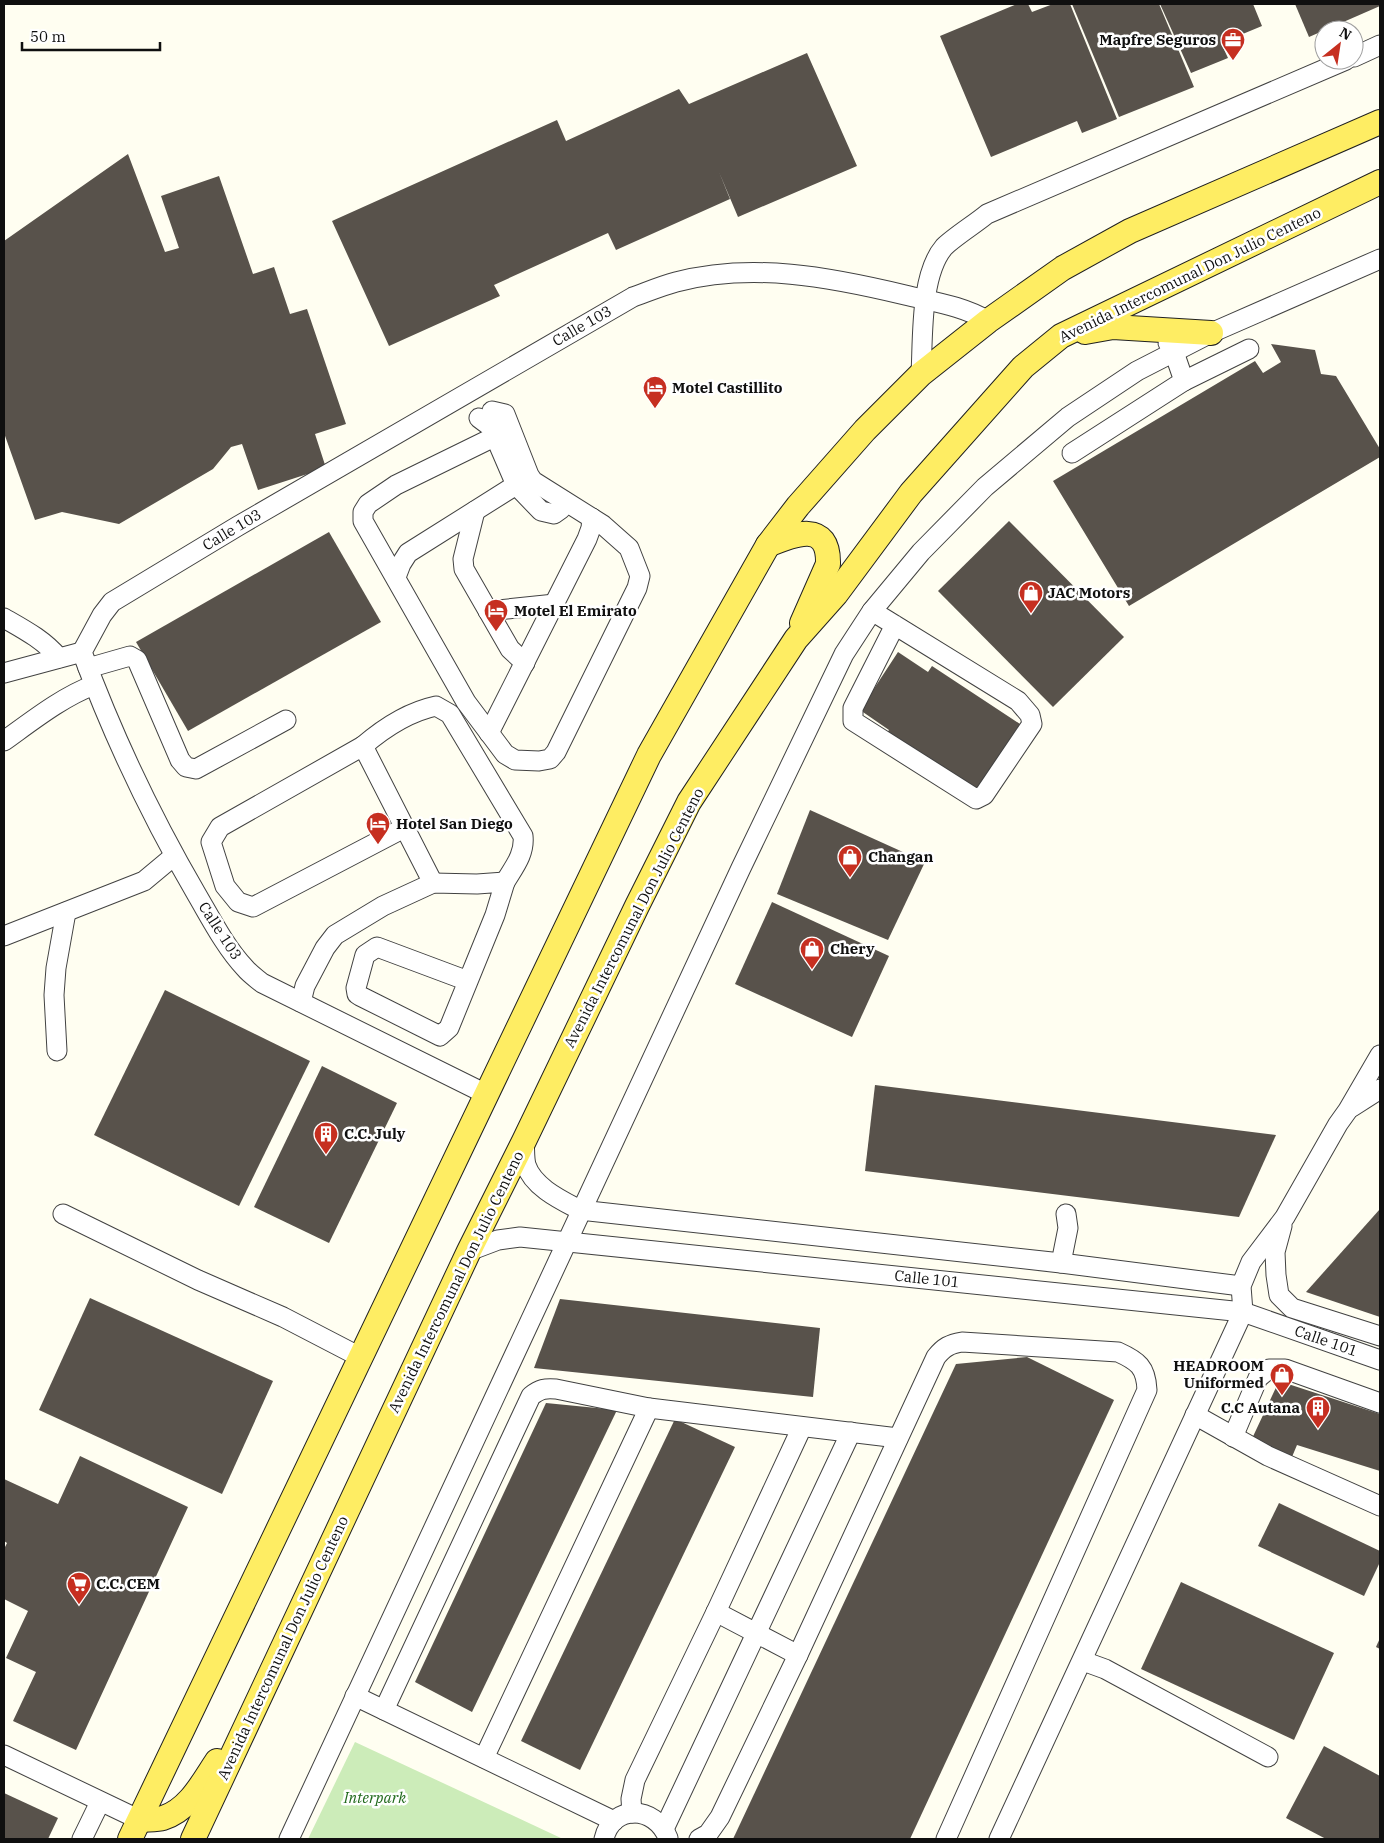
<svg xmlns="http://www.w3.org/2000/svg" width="1384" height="1843" viewBox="0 0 1384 1843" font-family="'IBM Plex Serif',serif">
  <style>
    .green { fill: #ccecb9 }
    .building { fill: #58524b }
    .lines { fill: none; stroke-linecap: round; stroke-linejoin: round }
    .minor-casing { stroke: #424242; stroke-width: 21 }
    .major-casing { stroke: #202020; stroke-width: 26 }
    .minor { stroke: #fff; stroke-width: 19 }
    .major { stroke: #feed63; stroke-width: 24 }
    .labels { text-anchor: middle; stroke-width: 5; stroke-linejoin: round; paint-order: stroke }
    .poi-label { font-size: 15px; font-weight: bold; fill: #0f0f0f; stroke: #fff; text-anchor: start }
    .street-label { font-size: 15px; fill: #0f0f0f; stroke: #fff }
    .park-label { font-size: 15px; font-style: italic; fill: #216a1c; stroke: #fff }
  </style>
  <rect width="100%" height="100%" fill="#fffef1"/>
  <path class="green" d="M 355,1742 L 563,1839 L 308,1839 Z"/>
  <g class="building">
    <path d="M 1017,4 L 1028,4 L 1032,12 L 1053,4 L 1070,4 L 1117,119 L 1082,133 L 1077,121 L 991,157 L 940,36 Z"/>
    <path d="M 1072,4 L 1159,4 L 1194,87 L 1119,117 Z"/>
    <path d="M 1160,4 L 1253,4 L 1262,26 L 1221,43 L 1228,58 L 1191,73 Z"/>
    <path d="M 1295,4 L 1380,4 L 1380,6 L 1309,37 Z"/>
    <path d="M 807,53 L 857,166 L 738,217 L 719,172 L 730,199 L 616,250 L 608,233 L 494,285 L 500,296 L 389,346 L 332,221 L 557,120 L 566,141 L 679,89 L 689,104 Z"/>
    <path d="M 128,154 L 165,252 L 179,248 L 161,196 L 219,176 L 253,274 L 274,267 L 290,314 L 307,309 L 346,424 L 315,434 L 326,468 L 258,490 L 242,444 L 231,447 L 213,469 L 119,524 L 62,512 L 35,520 L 4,433 L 4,241 Z"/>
    <path d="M 1271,344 L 1315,350 L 1321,374 L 1336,376 L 1380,449 L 1380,457 L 1129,606 L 1053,481 L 1255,361 L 1263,373 L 1281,362 Z"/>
    <path d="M 1009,521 L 1124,637 L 1053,707 L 938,591 Z"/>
    <path d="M 329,532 L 381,622 L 188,731 L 136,642 Z"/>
    <path d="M 898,652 L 928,672 L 932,666 L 1020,724 L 975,792 L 886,734 L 889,730 L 860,710 Z"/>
    <path d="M 810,810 L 925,862 L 888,940 L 777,894 Z"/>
    <path d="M 772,902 L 889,956 L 852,1037 L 735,984 Z"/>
    <path d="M 165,990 L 310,1061 L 239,1206 L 94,1135 Z"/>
    <path d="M 322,1066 L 397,1103 L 329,1243 L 254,1207 Z"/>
    <path d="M 875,1085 L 1276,1135 L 1239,1217 L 865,1171 Z"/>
    <path d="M 1380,1209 L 1380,1317 L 1306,1292 Z"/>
    <path d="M 90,1298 L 273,1381 L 222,1494 L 39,1410 Z"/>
    <path d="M 560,1299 L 820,1328 L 813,1397 L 534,1368 Z"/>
    <path d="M 1027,1357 L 1114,1400 L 910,1839 L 733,1839 L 956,1364 Z"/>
    <path d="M 1279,1381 L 1380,1414 L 1380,1471 L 1297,1445 L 1289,1464 L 1249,1445 Z"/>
    <path d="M 546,1403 L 617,1410 L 472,1712 L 415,1682 Z"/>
    <path d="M 675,1419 L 735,1447 L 580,1770 L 521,1741 Z"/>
    <path d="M 80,1456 L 188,1507 L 76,1750 L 13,1721 L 36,1672 L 6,1658 L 28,1611 L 4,1599 L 4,1549 L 7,1543 L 4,1541 L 4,1479 L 58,1504 Z"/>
    <path d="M 1279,1503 L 1380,1551 L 1380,1562 L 1364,1596 L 1258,1546 Z"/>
    <path d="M 1181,1582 L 1334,1653 L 1294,1740 L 1141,1669 Z"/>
    <path d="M 1380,1638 L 1380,1649 L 1376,1647 Z"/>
    <path d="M 1324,1746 L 1380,1776 L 1380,1839 L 1326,1839 L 1286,1818 Z"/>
    <path d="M 4,1793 L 58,1818 L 48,1839 L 4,1839 Z"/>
  </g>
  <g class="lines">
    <defs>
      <g id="minor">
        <path d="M 1354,57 L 1380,45"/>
        <path d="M 921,374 C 923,338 920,275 944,247 C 954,237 975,224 987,214 L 1346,60"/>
        <path d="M 1184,381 L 1249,349"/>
        <path d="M 492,411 L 505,414 L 529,475 L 533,481 L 603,525 L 629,548 L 640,576 L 637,588 L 556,752 L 550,759 L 539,761 L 515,760 L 505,754 L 466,702 L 363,521 L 363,512 L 368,504 L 396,485 L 494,437"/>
        <path d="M 479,418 L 491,427 L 516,485 L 541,511 L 554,514 L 561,509 L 564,501"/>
        <path d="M 1072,453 L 1184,381 L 1174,352 L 1168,343"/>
        <path d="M 475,511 L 463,559 L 464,569 L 510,649 L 525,663"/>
        <path d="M 396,577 L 401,564 L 408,553 L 516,485"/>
        <path d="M 488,611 L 555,604"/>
        <path d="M 872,611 L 1018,701 L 1030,715 L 1032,724 L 984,795 L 976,799 L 853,721 L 853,708 L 895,625"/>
        <path d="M 4,618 C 25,630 44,640 59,658"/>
        <path d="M 88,668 L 130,656 L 137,660 L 180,760 L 186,767 L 196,769 L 286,720"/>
        <path d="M 4,673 L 82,652"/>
        <path d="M 489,733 L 587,539 L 591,528 L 592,518"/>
        <path d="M 4,741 C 32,721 62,697 94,685"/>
        <path d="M 363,746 L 220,827 L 211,842 L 225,886 L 238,902 L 253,907 L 404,828"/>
        <path d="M 433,883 L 363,746 C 385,727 408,712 436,706 L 450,714 L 523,836 C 525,854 514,867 505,882"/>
        <path d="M 4,936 L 144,881 L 174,856"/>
        <path d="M 301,1002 L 305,986 L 325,948 L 335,935 L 383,906 L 433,883 L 477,884 L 505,882 L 495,915 L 449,1028 L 440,1036 L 360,996 L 357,994 L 356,988 L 365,955 L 377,947 L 468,981"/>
        <path d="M 57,1051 L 54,995 L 56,968 L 66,912"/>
        <path d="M 488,1095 L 262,983 C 256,978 250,974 245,968 C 226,948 211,919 197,895 C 152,818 113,736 82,652 L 102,615 L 112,602 L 238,526 L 633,297 C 647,292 661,286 676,282 C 752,262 830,277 905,295 C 934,302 963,306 988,321"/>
        <path d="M 1352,1107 L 1380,1089"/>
        <path d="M 524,1141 C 525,1148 524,1157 526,1165 C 533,1187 561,1200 580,1210 L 1061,1263 L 1241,1286"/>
        <path d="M 63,1214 L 198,1280 L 283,1317 L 362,1358"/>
        <path d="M 1282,1226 L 1275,1252 L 1276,1275 L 1279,1295 L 1292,1308 L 1380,1336"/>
        <path d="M 469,1251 L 498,1240 L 520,1237 L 1243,1312 L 1380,1360"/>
        <path d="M 1061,1263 L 1068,1228 L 1066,1214"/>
        <path d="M 1195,1415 L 1268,1456 L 1380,1506"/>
        <path d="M 1233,1437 L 1258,1378 L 1269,1369 L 1285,1369 L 1380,1403"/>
        <path d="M 716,1612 L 798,1655"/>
        <path d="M 1083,1661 L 1105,1669 L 1268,1757"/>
        <path d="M 355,1696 L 614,1821"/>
        <path d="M 384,1710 L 531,1396 C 540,1389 545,1388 556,1389 L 649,1408 L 898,1438"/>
        <path d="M 4,1755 L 140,1820"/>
        <path d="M 484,1758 L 649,1408"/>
        <path d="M 632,1813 L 631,1799 L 635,1780 L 716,1612 L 802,1427"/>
        <path d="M 664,1829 L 851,1432"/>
        <path d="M 82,1839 L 100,1802"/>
        <path d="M 289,1839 L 741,868 L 844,654 L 872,611 L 921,552 L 985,487 L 1068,417 L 1137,371 L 1211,333 L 1380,259"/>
        <path d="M 604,1839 C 612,1804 655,1805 668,1838"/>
        <path d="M 699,1839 L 708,1834 L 720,1817 L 798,1655 L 936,1357 C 944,1347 950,1344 962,1342 L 1118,1352 C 1138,1361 1146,1367 1147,1390 L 946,1839"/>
        <path d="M 999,1839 L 1243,1312 L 1241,1286 L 1251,1262 L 1285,1217 L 1338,1124 L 1348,1110 L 1380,1055"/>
      </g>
      <g id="major">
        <path d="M 1085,332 L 1113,327 L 1211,333"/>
        <path d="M 768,545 C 794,534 829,520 828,564 L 802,623"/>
        <path d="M 140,1820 C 147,1819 156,1820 163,1818 C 189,1810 203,1782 217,1761"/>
        <path d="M 130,1839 L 649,755 L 768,545 L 798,506 L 865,430 L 921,374 L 988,321 L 1063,268 L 1130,231 L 1380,122"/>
        <path d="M 193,1839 L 469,1251 L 524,1141 L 637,906 L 689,802 L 796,639 L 836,594 L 911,493 L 1023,367 L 1061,336 L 1380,182"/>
      </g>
    </defs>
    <use href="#minor" class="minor-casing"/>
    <use href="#major" class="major-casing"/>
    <use href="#minor" class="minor"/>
    <use href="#major" class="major"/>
  </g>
  <defs>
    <symbol id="office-pin" viewBox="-11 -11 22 30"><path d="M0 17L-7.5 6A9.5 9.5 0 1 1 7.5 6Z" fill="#c62f20" stroke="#fff"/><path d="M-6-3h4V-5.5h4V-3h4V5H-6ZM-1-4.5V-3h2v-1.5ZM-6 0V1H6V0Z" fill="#fff"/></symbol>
    <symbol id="hotel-pin" viewBox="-11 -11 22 30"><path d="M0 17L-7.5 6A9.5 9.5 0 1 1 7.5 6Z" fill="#c62f20" stroke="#fff"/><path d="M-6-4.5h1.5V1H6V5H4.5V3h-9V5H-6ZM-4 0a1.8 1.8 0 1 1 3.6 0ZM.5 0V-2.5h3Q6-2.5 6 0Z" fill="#fff"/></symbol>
    <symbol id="shop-pin" viewBox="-11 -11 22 30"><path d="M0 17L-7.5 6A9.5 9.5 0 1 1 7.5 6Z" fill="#c62f20" stroke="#fff"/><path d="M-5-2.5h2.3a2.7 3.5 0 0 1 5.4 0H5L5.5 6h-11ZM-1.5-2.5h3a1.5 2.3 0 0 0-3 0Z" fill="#fff"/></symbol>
    <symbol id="building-pin" viewBox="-11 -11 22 30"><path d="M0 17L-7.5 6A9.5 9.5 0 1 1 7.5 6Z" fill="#c62f20" stroke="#fff"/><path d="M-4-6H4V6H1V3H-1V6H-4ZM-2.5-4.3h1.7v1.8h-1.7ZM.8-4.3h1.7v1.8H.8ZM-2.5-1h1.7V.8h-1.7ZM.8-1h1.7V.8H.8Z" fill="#fff"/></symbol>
    <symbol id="supermarket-pin" viewBox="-11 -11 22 30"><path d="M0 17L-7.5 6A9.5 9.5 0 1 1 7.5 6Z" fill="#c62f20" stroke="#fff"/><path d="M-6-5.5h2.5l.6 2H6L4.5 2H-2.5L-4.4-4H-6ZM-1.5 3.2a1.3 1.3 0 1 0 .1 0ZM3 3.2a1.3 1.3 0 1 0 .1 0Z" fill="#fff"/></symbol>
  </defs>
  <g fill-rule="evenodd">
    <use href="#office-pin" x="1219" y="26" width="28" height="38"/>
    <use href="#hotel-pin" x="641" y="374" width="28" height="38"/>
    <use href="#shop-pin" x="1017" y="579" width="28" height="38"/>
    <use href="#hotel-pin" x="482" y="597" width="28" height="38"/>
    <use href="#hotel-pin" x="364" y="810" width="28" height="38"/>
    <use href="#shop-pin" x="836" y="843" width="28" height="38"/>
    <use href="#shop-pin" x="798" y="935" width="28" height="38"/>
    <use href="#building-pin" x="312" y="1120" width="28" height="38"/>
    <use href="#shop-pin" x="1268" y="1361" width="28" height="38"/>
    <use href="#building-pin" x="1304" y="1394" width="28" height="38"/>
    <use href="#supermarket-pin" x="65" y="1570" width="28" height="38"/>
  </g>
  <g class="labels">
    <g class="poi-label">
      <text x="1216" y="45" text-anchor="end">Mapfre Seguros</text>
      <text x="672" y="393">Motel Castillito</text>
      <text x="1048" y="598">JAC Motors</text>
      <text x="514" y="616">Motel El Emirato</text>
      <text x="396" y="829">Hotel San Diego</text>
      <text x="868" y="862">Changan</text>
      <text x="830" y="954">Chery</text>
      <text x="344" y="1139">C.C. July</text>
      <text x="1264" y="1371" text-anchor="end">HEADROOM<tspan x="1264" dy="17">Uniformed</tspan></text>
      <text x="1300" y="1413" text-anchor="end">C.C Autana</text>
      <text x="96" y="1589">C.C. CEM</text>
    </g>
    <g class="street-label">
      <text transform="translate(1190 275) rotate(-26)" y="5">Avenida Intercomunal Don Julio Centeno</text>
      <text transform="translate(582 326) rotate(-30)" y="5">Calle 103</text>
      <text transform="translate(232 530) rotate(-31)" y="5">Calle 103</text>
      <text transform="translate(634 918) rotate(-63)" y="5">Avenida Intercomunal Don Julio Centeno</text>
      <text transform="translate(220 931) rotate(57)" y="5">Calle 103</text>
      <text transform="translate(927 1279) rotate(6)" y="5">Calle 101</text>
      <text transform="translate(456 1282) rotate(-64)" y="5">Avenida Intercomunal Don Julio Centeno</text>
      <text transform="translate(1326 1341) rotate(19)" y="5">Calle 101</text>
      <text transform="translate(283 1648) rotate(-65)" y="5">Avenida Intercomunal Don Julio Centeno</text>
    </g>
    <g class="park-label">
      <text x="375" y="1803">Interpark</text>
    </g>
  </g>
  <rect width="1384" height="1843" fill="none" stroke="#0f0f0f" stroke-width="10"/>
  <g transform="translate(1339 45) rotate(30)"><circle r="24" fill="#ffffff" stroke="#9f9f9f"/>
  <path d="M0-4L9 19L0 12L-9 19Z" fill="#c62f20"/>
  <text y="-8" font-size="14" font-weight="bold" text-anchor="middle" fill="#0f0f0f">N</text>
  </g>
  <path d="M22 42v8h138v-8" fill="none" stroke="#0f0f0f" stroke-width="2.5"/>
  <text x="30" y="42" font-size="15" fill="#0f0f0f" stroke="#ffffff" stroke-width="4" paint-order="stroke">50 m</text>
</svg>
